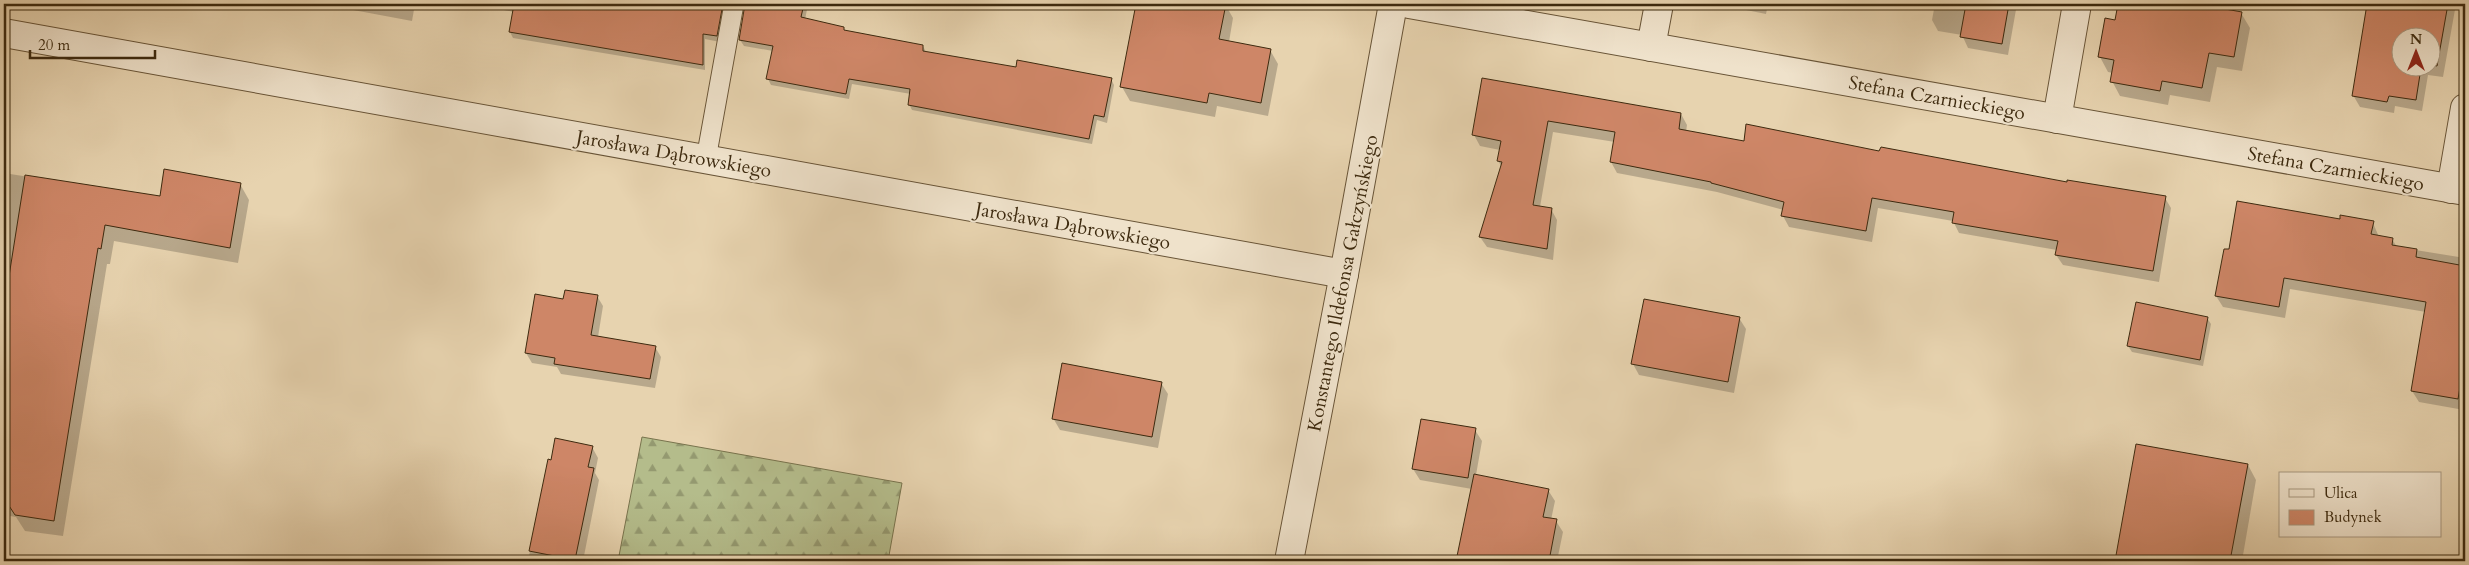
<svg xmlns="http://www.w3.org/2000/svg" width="2469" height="565" viewBox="0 0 2469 565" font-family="Cardo,serif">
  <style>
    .forest { fill: url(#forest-firs); stroke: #78734d }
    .shadow { fill: #0003; fill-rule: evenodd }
    .building { fill: #ce8667; stroke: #3d2a0f }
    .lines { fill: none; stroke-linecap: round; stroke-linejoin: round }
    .service-casing { stroke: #685437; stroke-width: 21 }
    .minor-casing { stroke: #685437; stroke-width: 30 }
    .tertiary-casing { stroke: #685437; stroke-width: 30 }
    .service { stroke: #efe2cb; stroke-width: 19 }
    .minor { stroke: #efe2cb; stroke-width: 28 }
    .tertiary { stroke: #efe2cb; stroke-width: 28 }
    .labels { text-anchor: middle; stroke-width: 4.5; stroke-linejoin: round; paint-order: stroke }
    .street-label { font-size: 19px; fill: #3d2a0f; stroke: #efe2cb }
  </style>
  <defs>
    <pattern id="forest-firs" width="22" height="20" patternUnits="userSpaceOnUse" patternTransform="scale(1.25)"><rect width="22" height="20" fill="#b4bc8b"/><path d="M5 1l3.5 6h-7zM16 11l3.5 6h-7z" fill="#949970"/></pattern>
  </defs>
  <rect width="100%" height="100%" fill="#e7d3af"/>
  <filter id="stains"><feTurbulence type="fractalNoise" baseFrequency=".004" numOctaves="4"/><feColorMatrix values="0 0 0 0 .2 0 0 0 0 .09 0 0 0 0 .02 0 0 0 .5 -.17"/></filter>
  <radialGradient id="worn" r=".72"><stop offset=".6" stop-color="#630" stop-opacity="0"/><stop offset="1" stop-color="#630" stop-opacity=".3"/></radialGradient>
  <path class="forest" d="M 642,437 L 902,483 L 888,561 L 618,561 Z"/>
  <g class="shadow">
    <path d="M 321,4 L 415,4 L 412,21 Z"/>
    <path d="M 473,4 L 725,4 L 720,42 L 705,39 L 705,70 L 513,38 L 510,32 L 514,12 Z"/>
    <path d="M 769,4 L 808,4 L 805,20 L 843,28 L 845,31 L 923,46 L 926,52 L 1017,68 L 1111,79 L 1114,85 L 1107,123 L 1097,120 L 1092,144 L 912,110 L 909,104 L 911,94 L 852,84 L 849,99 L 771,85 L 768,79 L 773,51 L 744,46 L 740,40 L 768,8 Z"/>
    <path d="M 1137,4 L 1225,4 L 1233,18 L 1229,42 L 1270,50 L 1278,64 L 1268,116 L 1217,106 L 1215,117 L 1130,101 L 1122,87 Z"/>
    <path d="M 1716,4 L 1768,4 L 1766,14 Z"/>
    <path d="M 1935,4 L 2017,4 L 2008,55 L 1968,48 L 1962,35 L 1938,31 L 1932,20 Z"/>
    <path d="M 2119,4 L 2190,4 L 2241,13 L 2250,28 L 2242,71 L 2217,67 L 2210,102 L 2170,95 L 2168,105 L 2120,96 L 2112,81 L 2113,73 L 2108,72 L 2100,57 L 2116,21 Z"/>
    <path d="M 2369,4 L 2456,4 L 2443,77 L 2428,75 L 2422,111 L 2395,106 L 2394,113 L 2360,107 L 2353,95 ZM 2402,38 L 2432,38 L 2432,68 L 2402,68 Z"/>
    <path d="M 1483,79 L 1681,114 L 1687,125 L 1686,132 L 1745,142 L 1880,153 L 2165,198 L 2171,208 L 2159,282 L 2063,265 L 2056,255 L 2057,250 L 1959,233 L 1953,221 L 1878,208 L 1872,242 L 1789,227 L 1783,216 L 1784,210 L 1717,192 L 1617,173 L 1611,162 L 1615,142 L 1553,132 L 1540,207 L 1551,209 L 1557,220 L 1553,260 L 1487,247 L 1480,237 L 1502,167 L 1498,161 L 1500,150 L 1480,146 L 1474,135 Z"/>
    <path d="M 4,173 L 161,198 L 240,184 L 249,200 L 238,263 L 114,241 L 110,264 L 107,264 L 63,536 L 25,531 L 16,517 L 4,515 Z"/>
    <path d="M 2341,220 L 2373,223 L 2379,237 L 2392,239 L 2397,247 L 2465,258 L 2464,410 L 2419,402 L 2412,391 L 2426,312 L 2290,289 L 2285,318 L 2223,307 L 2216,296 L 2230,251 Z"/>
    <path d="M 597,296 L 603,306 L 598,337 L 655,347 L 661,357 L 655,388 L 561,374 L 557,367 L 532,363 L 526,353 Z"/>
    <path d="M 1739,318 L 1746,329 L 1734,393 L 1639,375 L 1633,364 Z"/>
    <path d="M 2207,318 L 2211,324 L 2203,366 L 2132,352 L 2128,346 Z"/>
    <path d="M 1161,383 L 1168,394 L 1158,448 L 1060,430 L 1053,418 Z"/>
    <path d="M 1475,430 L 1482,441 L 1476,475 L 1548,490 L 1555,501 L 1551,520 L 1556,521 L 1563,532 L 1557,561 L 1458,561 L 1472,489 L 1420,480 L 1413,469 Z"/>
    <path d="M 2137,445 L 2248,465 L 2256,480 L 2242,561 L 2116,561 Z"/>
    <path d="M 592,447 L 598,458 L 595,473 L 599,480 L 583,561 L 528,561 L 549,461 Z"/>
  </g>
  <g class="building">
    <path d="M 514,4 L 723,4 L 717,36 L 703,34 L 703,65 L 509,32 Z"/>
    <path d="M 745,4 L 804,4 L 801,17 L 844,27 L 844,30 L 923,45 L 923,51 L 1016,67 L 1017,60 L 1112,78 L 1104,117 L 1094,115 L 1089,139 L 908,105 L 910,89 L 849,79 L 846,94 L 766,79 L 773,46 L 739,40 Z"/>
    <path d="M 1136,4 L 1226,4 L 1219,39 L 1271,49 L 1261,103 L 1209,93 L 1207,103 L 1120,87 Z"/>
    <path d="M 1966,4 L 2009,4 L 2002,44 L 1960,37 Z"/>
    <path d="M 2118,4 L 2197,4 L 2242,12 L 2234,57 L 2209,53 L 2202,88 L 2162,81 L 2160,91 L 2110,82 L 2114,60 L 2098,57 L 2105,18 L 2115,20 Z"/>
    <path d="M 2367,4 L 2448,4 L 2437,66 L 2432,65 L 2432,38 L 2402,38 L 2402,68 L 2421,68 L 2416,100 L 2389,96 L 2387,102 L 2352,96 Z"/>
    <path d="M 1482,78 L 1681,113 L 1679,129 L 1744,141 L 1746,124 L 1879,151 L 1881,147 L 2067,182 L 2067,180 L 2166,196 L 2153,271 L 2055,255 L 2058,241 L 1952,223 L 1954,212 L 1872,198 L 1866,231 L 1781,216 L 1784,202 L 1711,183 L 1711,182 L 1610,162 L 1615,132 L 1548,121 L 1533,205 L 1552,208 L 1547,249 L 1479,237 L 1502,162 L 1497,161 L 1501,141 L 1472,135 Z"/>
    <path d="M 164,169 L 241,183 L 230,248 L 105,225 L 101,249 L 98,248 L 54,521 L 15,515 L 4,498 L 4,308 L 25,175 L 160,196 Z"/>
    <path d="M 2237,201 L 2340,219 L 2340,215 L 2374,221 L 2371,234 L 2393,238 L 2392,245 L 2417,249 L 2416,257 L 2465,266 L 2465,358 L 2458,399 L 2411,391 L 2426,302 L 2284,278 L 2279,307 L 2215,296 L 2224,249 L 2229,249 Z"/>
    <path d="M 565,290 L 598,295 L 591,335 L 656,346 L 650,379 L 554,364 L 555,358 L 525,353 L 535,294 L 563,299 Z"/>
    <path d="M 1644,299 L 1740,317 L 1728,382 L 1631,364 Z"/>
    <path d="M 2136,302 L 2208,317 L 2200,360 L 2127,346 Z"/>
    <path d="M 1062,363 L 1162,382 L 1152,437 L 1052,419 Z"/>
    <path d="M 1421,419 L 1476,428 L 1468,478 L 1412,469 Z"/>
    <path d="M 555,438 L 593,446 L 588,467 L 594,468 L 575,560 L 529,551 L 548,459 L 551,460 Z"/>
    <path d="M 2136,444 L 2248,464 L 2230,561 L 2115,561 Z"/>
    <path d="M 1474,474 L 1549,489 L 1543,517 L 1557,519 L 1549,561 L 1456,561 Z"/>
  </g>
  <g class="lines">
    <defs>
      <path id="service" d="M 706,159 L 734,4"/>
      <g id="minor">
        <path d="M 1409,4 L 2465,191"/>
        <path d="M 4,33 L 1344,274"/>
        <path d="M 1651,47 L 1659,4"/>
        <path d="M 2057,119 L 2077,4"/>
        <path d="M 2451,189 L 2465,108"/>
      </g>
      <path id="tertiary" d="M 1289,561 L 1344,274 L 1393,4"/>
    </defs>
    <use href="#service" class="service-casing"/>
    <use href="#minor" class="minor-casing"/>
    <use href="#tertiary" class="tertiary-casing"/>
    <use href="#service" class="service"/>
    <use href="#minor" class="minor"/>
    <use href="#tertiary" class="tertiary"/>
  </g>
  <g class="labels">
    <g class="street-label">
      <text transform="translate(1937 97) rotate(10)" y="7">Stefana Czarnieckiego</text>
      <text transform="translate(674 153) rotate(10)" y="7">Jarosława Dąbrowskiego</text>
      <text transform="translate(2336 168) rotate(10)" y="7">Stefana Czarnieckiego</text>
      <text transform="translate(1073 225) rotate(10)" y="7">Jarosława Dąbrowskiego</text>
      <text transform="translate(1342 283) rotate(-79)" y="7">Konstantego Ildefonsa Gałczyńskiego</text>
    </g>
  </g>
  <rect width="2469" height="565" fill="none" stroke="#e7d3af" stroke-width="20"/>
  <rect x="5" y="5" width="2459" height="555" fill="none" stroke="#3d2a0f" stroke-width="2.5"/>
  <rect x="10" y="10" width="2449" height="545" fill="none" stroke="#3d2a0f"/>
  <rect x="2279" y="472" width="162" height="65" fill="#efe2cb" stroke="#a89880"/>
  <rect x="2289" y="489" width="25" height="8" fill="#efe2cb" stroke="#a89880"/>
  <text x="2324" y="498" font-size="15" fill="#3d2a0f">Ulica</text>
  <rect x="2289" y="510" width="25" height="15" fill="#ce8667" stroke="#a89880"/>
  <text x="2324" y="522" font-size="15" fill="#3d2a0f">Budynek</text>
  <g transform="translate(2416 52)"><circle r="24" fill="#efe2cb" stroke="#a89880"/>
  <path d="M0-4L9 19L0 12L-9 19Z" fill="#8f2418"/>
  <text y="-8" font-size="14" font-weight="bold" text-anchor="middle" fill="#3d2a0f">N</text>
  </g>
  <path d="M30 50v8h125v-8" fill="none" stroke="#3d2a0f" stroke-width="2.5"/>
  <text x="38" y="50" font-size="15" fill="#3d2a0f" stroke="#efe2cb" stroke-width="4" paint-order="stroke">20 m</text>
  <rect width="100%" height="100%" filter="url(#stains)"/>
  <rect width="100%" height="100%" fill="url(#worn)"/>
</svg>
